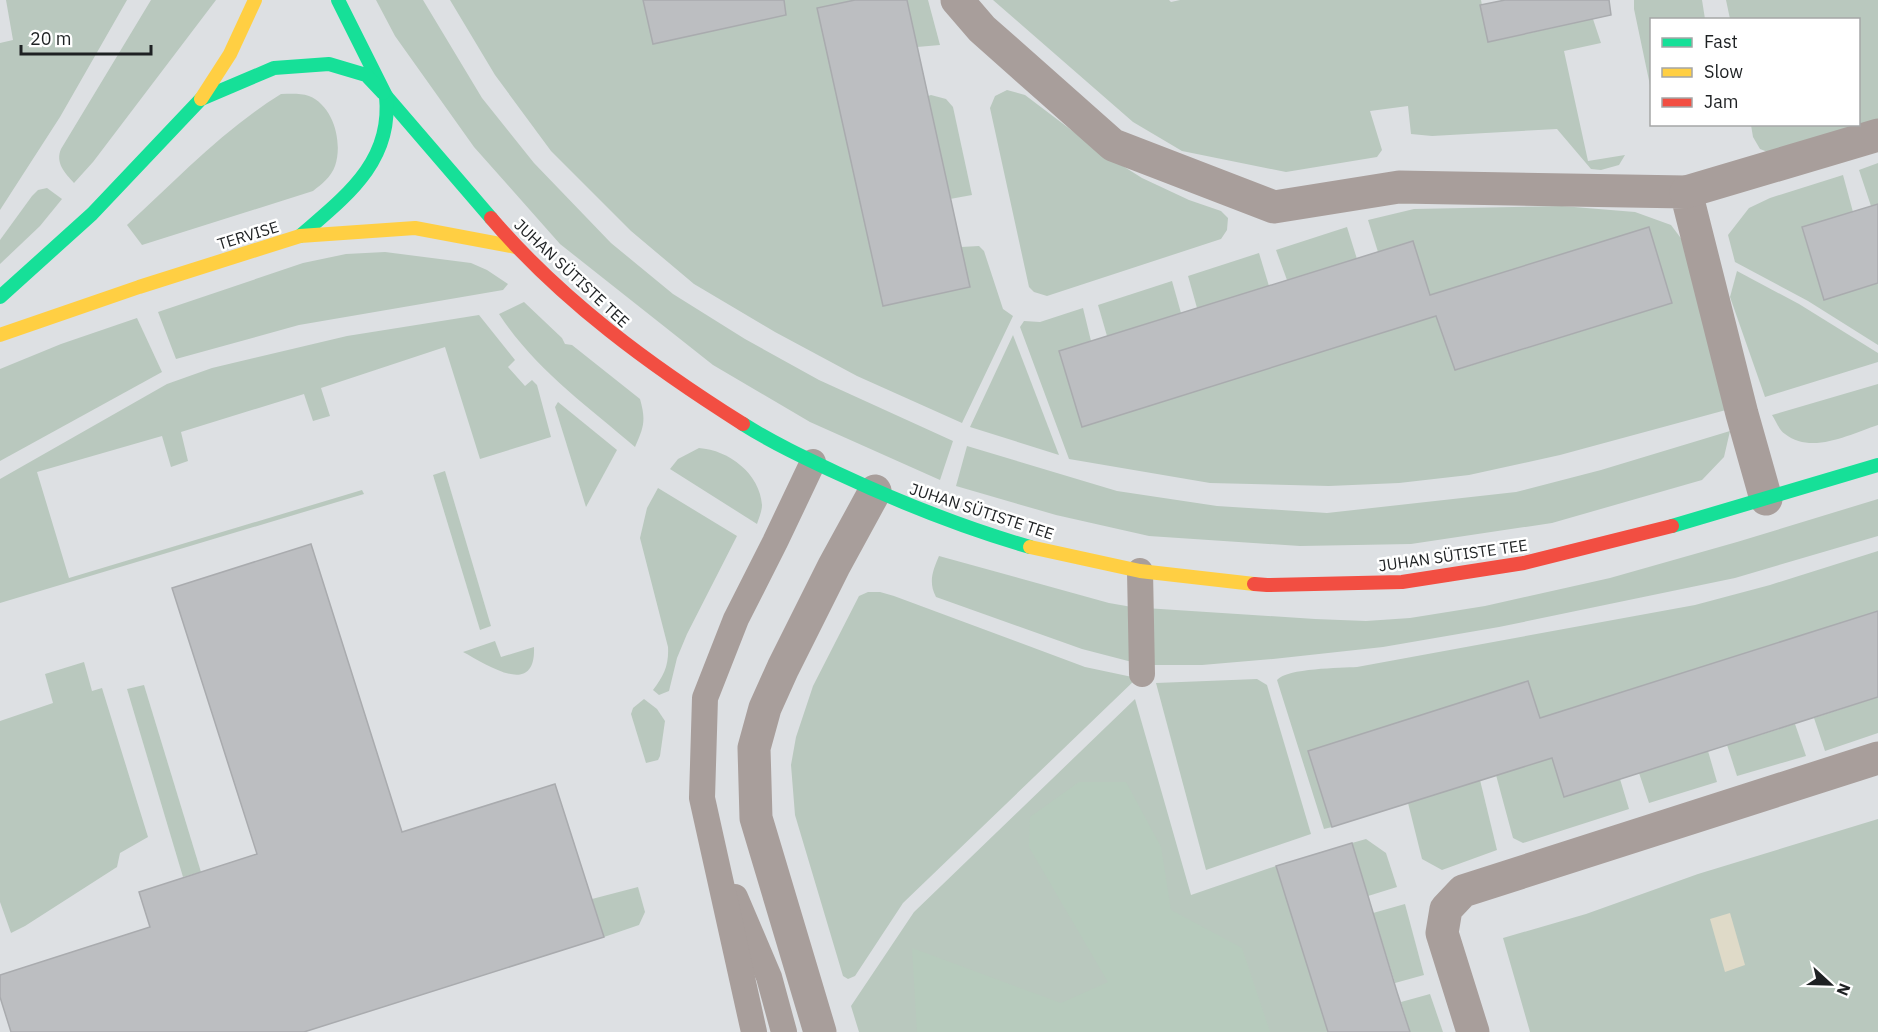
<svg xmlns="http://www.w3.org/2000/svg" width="1878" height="1032" viewBox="0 0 1878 1032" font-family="'IBM Plex Sans',sans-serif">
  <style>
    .green { fill: #b9c8be }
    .forest { fill: #b7cbbd }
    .sand { fill: #dfdac8 }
    .building { fill: #bcbec1; stroke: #a9abae; stroke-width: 1.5 }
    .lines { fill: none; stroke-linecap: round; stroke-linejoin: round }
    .lane { stroke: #a89e9b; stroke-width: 26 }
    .street { stroke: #a89e9b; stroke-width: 33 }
    .fast { stroke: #16e098; stroke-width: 14 }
    .slow { stroke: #ffcf43; stroke-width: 14 }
    .jam { stroke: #f24e42; stroke-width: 14 }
    .labels { text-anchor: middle; stroke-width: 5; stroke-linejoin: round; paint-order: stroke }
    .street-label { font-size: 16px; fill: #1e2123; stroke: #fff }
  </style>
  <rect width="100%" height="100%" fill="#dde0e3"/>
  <g class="green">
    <path d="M 6,0 L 127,0 L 60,117 L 0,210 L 0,43 L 13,40 Z"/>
    <path d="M 151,0 L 216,0 L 93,162 L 74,183 C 65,173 55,163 61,149 Z"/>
    <path d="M 376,0 L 423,0 L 482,98 L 534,163 L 611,243 L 673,294 L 745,339 L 819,380 L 953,441 L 940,480 L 810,422 L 713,365 L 560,244 L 474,147 L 395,36 Z"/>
    <path d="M 450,0 L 643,0 L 653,44 L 739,25 L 734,0 L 855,0 L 818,8 L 883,306 L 969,287 L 961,247 L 979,246 L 984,251 L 1003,309 L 1013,316 L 962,423 L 857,376 L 775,332 L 694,284 L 631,231 L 551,151 L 495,75 Z"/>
    <path d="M 907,0 L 928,0 L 940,45 L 917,47 Z"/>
    <path d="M 993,0 L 1169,0 L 1171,2 L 1180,0 L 1481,0 L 1489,42 L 1552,28 L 1582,7 L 1593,19 L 1601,43 L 1564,51 L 1588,161 L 1625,155 L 1619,165 L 1601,170 L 1591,169 L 1557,129 L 1432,136 L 1411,134 L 1408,106 L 1370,111 L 1382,150 L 1377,157 L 1286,172 L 1182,151 L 1133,122 Z"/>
    <path d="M 1634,0 L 1702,0 L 1705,19 L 1652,20 L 1651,90 L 1634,9 Z"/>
    <path d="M 1726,0 L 1878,0 L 1878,127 L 1778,156 L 1760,149 L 1753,137 L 1751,125 L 1858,124 L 1858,20 L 1730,19 Z"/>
    <path d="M 1007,90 L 1025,95 L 1099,151 L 1142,178 L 1189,200 L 1221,211 L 1228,218 L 1227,230 L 1221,239 L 1047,296 L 1034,292 L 1029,287 L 990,108 L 995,96 Z"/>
    <path d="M 281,94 C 290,94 300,93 309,96 C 334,106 343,143 335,166 C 331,177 322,184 313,191 L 142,245 L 127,225 C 176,180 224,129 281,94 Z"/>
    <path d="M 931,95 L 946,99 L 953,107 L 972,195 L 950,199 L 928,96 Z"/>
    <path d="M 1878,163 L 1878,204 L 1871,206 L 1859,170 Z"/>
    <path d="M 1843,175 L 1853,212 L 1802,228 L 1824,299 L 1878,283 L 1878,345 L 1808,301 L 1735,262 L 1728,235 L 1749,208 L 1770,198 Z"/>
    <path d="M 47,188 L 62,199 L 40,226 L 0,264 L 0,240 L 32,196 L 38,190 Z"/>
    <path d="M 1562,206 L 1635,212 L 1671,225 L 1683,241 L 1726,410 L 1560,455 L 1469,475 L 1399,483 L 1329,486 L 1210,483 L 1069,459 L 1020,327 L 1024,321 L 1040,322 L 1083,308 L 1091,341 L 1059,352 L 1082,426 L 1436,316 L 1456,370 L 1672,303 L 1649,227 L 1430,295 L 1413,242 L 1378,252 L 1368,220 L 1414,209 Z"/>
    <path d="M 1347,227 L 1357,259 L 1287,280 L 1276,250 Z"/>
    <path d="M 385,252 L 471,263 L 487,270 L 508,284 L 503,290 L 299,325 L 176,359 L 158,312 L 303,263 L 346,254 Z"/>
    <path d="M 1259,253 L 1269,286 L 1197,308 L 1188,276 Z"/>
    <path d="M 1737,271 L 1799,304 L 1878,353 L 1878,362 L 1765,397 L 1730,297 Z"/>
    <path d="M 1172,281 L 1181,313 L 1107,336 L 1098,305 Z"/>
    <path d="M 524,302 L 562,338 L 565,344 L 572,345 L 640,399 C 646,420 644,427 635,447 C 586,405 534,368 499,314 Z"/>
    <path d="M 479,315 L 515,360 L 508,367 L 525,386 L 532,380 L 537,385 L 551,437 L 480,459 L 445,347 L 321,388 L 330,416 L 313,421 L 304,394 L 181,432 L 188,461 L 171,467 L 162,436 L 37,472 L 69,578 L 362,490 L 364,494 L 0,603 L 0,479 L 167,384 L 212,368 L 347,336 Z"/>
    <path d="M 137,318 L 162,372 L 0,461 L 0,369 L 61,344 Z"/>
    <path d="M 1013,335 L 1059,455 L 970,427 Z"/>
    <path d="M 1878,384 L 1878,425 C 1850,434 1812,455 1785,434 C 1779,430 1776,421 1772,415 Z"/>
    <path d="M 558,402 L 617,450 L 586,507 L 555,407 Z"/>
    <path d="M 1730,431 L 1724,457 L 1702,480 L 1552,523 L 1411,544 L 1300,546 L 1149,536 L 1056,515 L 956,486 L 967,446 L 1117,491 L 1217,506 L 1327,513 L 1516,492 L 1601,470 Z"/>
    <path d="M 699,448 C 729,450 760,474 762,505 C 762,511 759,518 757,524 L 670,469 L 678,459 Z"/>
    <path d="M 445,471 L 491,626 L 480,630 L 433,475 Z"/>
    <path d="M 658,488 L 737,536 L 687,634 L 677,658 L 669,691 L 659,695 L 653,690 C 664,676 669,665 668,647 L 640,538 L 647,508 Z"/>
    <path d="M 1878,499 L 1878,536 L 1735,578 L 1499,627 L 1383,647 L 1273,659 L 1202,665 L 1148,665 L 1145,608 L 1315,619 L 1366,621 L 1410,618 L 1485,606 L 1610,578 L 1737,542 Z"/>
    <path d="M 1878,551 L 1878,611 L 1540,718 L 1527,682 L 1308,751 L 1332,827 L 1324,829 L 1277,680 C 1287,668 1341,668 1357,667 L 1695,605 L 1770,585 Z"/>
    <path d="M 939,556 L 1109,603 L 1132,607 L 1132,662 L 1082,649 L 936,597 C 928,582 933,570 939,556 Z"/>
    <path d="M 868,592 L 880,592 L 894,596 L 1085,667 L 1137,678 L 903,903 L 855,976 L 848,979 L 843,976 L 795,815 L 791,765 L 796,737 L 813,686 L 859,596 Z"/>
    <path d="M 495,641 L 501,657 L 534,647 C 536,699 486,664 463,652 Z"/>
    <path d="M 84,662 L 92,691 L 102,688 L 148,837 L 120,853 L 117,867 L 25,926 L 11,933 L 0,902 L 0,721 L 53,703 L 45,674 Z"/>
    <path d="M 1257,679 L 1267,685 L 1311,834 L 1206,870 L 1156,683 Z"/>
    <path d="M 144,685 L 201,872 L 183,877 L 127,689 Z"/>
    <path d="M 1878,697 L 1878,733 L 1825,751 L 1814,718 Z"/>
    <path d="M 644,699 L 657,709 L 665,721 L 660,756 L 658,760 L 646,763 L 631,714 L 633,708 Z"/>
    <path d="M 1135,699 L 1191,895 L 1276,866 L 1328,1032 L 859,1032 L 851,1006 L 914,912 Z"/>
    <path d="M 1795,724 L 1806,756 L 1737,776 L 1727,745 Z"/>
    <path d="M 1708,751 L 1717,782 L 1649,803 L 1639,773 Z"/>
    <path d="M 1552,758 L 1564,797 L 1620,779 L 1629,809 L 1523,843 L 1513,838 L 1496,775 Z"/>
    <path d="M 1480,780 L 1497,850 L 1442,870 L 1422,859 L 1408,803 Z"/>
    <path d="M 1878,819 L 1878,1032 L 1530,1032 L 1503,938 L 1586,914 L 1698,874 Z"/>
    <path d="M 1366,839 L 1386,853 L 1397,887 L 1368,896 L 1352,843 Z"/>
    <path d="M 638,887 L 645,912 L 639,925 L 604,937 L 592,899 Z"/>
    <path d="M 1405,904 L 1424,975 L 1395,983 L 1373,913 Z"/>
    <path d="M 1430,994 L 1443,1032 L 1410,1032 L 1401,1002 Z"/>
  </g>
  <path class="forest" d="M 1079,782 L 1126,782 L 1161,847 L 1171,910 L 1242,948 L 1270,1032 L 917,1032 L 912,948 L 1061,1003 L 1108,982 L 1029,847 L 1030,817 Z"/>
  <path class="sand" d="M 1730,913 L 1745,965 L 1725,972 L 1710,919 Z"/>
  <g class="building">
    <path d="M 643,0 L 784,0 L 786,15 L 653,44 Z"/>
    <path d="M 855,0 L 907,0 L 970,287 L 883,306 L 817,8 Z"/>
    <path d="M 1505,0 L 1609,0 L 1611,15 L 1488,42 L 1480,5 Z"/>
    <path d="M 1878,204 L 1878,283 L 1824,300 L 1802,227 Z"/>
    <path d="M 1649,227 L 1672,303 L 1455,370 L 1436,316 L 1082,427 L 1059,351 L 1413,241 L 1430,295 Z"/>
    <path d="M 311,544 L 402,832 L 555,784 L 604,937 L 304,1032 L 11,1032 L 0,997 L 0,975 L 150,927 L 139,892 L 257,854 L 172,588 Z"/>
    <path d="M 1878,611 L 1878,697 L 1564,797 L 1552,758 L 1332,827 L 1308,751 L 1528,681 L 1540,718 Z"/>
    <path d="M 1352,843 L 1397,992 L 1410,1032 L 1328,1032 L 1276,866 Z"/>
  </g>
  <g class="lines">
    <g class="lane">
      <path d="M 1140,571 L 1142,674"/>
      <path d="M 735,897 L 769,977 L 784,1032"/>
      <path d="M 754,1032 L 702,798 L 705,698 L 736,619 L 775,542 L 813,462"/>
    </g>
    <g class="street">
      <path d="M 957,0 L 982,29 L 1113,145 L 1274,207 L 1399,187 L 1686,192 L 1742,414 L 1766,499"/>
      <path d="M 1686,192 L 1878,135"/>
      <path d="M 820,1032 L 756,818 L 754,748 L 765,708 L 783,668 L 834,566 L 875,491"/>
      <path d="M 1473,1032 L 1442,933 L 1446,909 L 1463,891 L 1878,758"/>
    </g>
    <g class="fast">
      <path d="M 338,0 L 386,96 L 491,218"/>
      <path d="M 300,236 C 345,197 393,162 386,96"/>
      <path d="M 0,297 L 92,214 L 201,99 L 274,68 L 329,64 L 366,75 L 383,93"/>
      <path d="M 743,424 C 773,443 805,458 837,473 C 899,502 964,528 1030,547"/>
      <path d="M 1672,526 L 1878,465"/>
    </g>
    <g class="slow">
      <path d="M 201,99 L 230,54 L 255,0"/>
      <path d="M 0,335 L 139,287 L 300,236 L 415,228 L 516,247"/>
      <path d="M 1030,547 L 1140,571 L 1254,584"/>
    </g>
    <g class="jam">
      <path d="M 491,218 C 562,301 651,366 743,424"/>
      <path d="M 1254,584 L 1267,585 L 1402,582 L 1524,563 L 1672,526"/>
    </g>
  </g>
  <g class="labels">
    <g class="street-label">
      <text transform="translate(248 235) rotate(-17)" y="6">TERVISE</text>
      <text transform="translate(572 273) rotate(43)" y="6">JUHAN SÜTISTE TEE</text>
      <text transform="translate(982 511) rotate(18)" y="6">JUHAN SÜTISTE TEE</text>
      <text transform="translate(1453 555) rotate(-8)" y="6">JUHAN SÜTISTE TEE</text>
    </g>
  </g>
  <rect x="1650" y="18" width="210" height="108" fill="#ffffff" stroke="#a5a6a7" stroke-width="1.5"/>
  <rect x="1662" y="38" width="30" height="9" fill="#16e098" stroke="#a5a6a7" stroke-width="1.5"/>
  <text x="1704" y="48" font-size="18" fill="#1e2123">Fast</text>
  <rect x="1662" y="68" width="30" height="9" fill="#ffcf43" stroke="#a5a6a7" stroke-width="1.5"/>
  <text x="1704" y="78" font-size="18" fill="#1e2123">Slow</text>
  <rect x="1662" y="98" width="30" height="9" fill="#f24e42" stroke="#a5a6a7" stroke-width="1.5"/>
  <text x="1704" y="108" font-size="18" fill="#1e2123">Jam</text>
  <g transform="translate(1830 984) rotate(112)" stroke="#ffffff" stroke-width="4.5" paint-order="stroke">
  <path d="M0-4.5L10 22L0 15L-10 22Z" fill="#1e2123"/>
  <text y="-9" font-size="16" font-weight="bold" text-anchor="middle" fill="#1e2123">N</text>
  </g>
  <path d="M21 45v9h130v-9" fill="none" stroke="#1e2123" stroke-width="3"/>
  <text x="30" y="45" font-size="18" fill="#1e2123" stroke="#ffffff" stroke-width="4.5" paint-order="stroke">20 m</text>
</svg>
